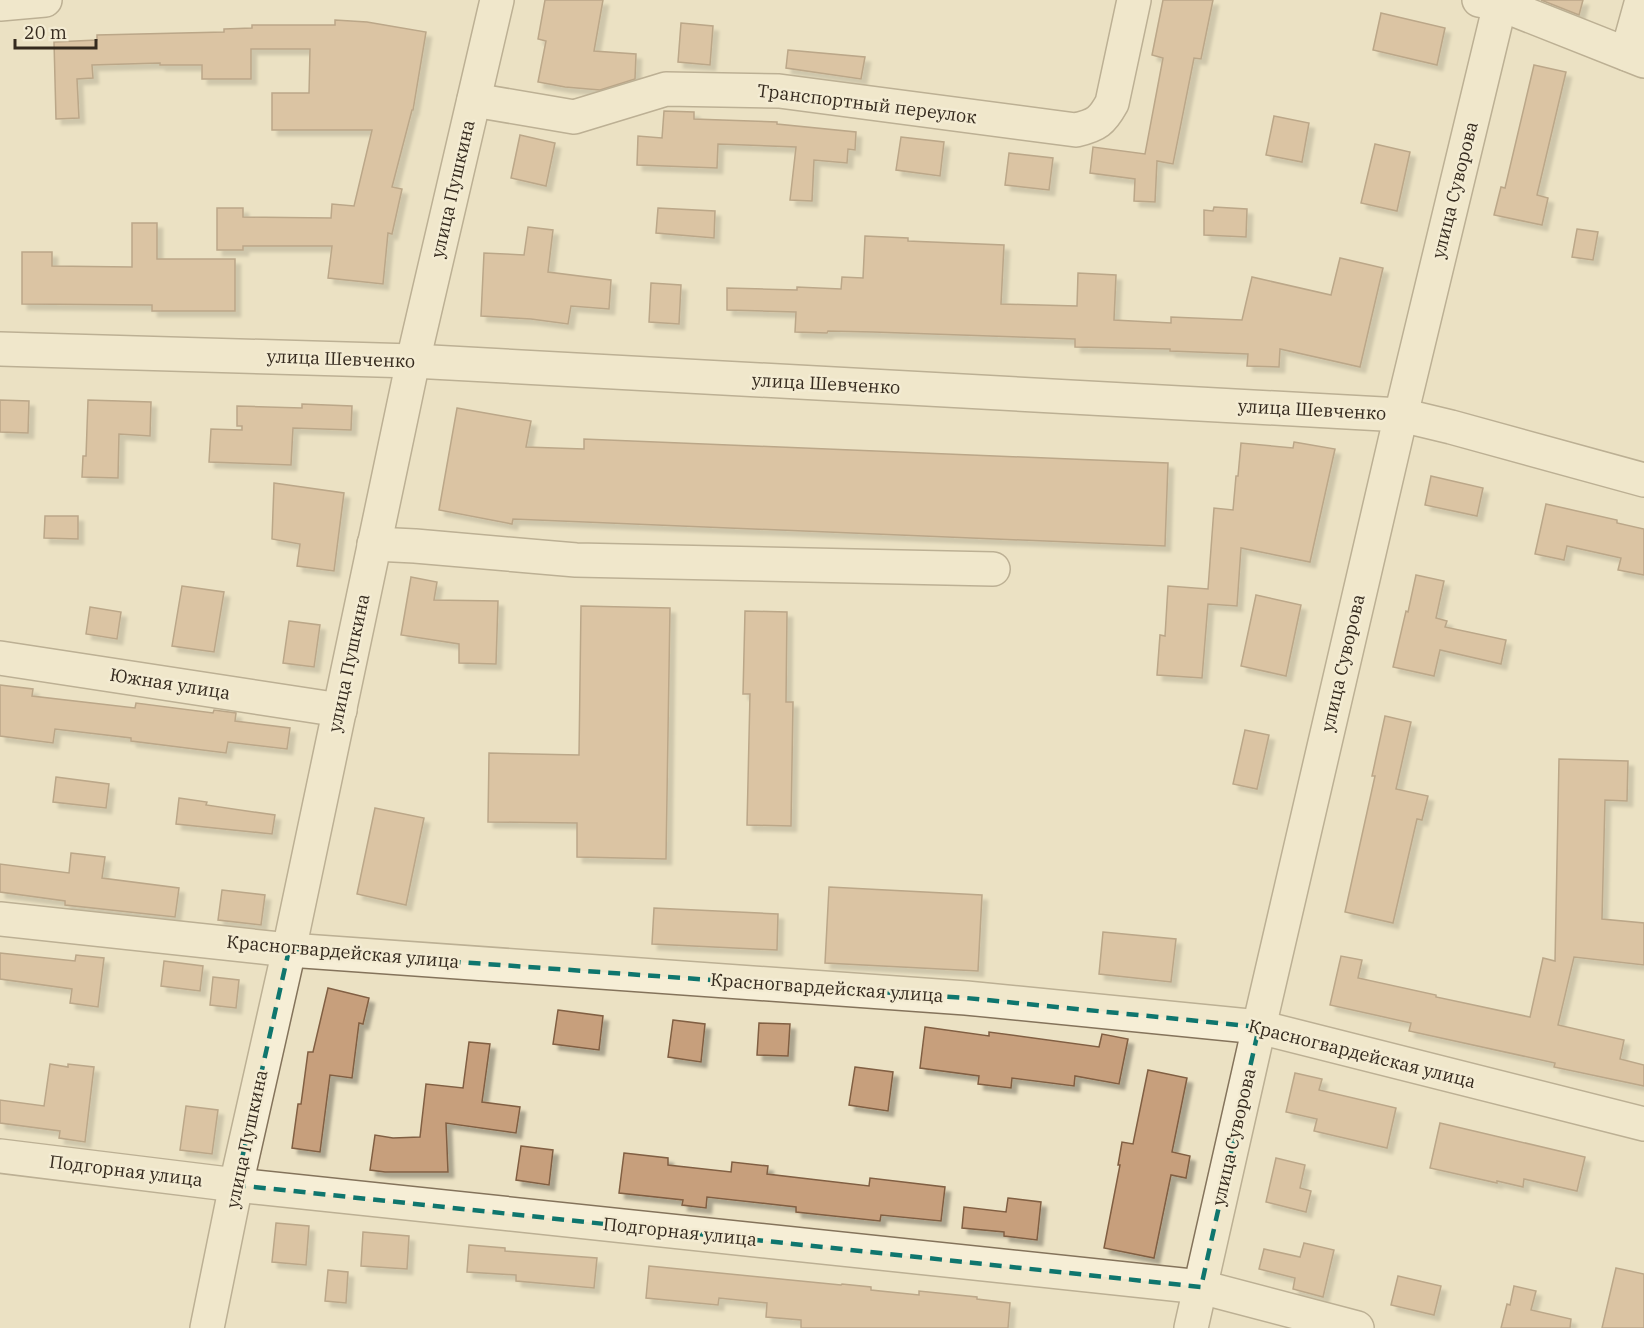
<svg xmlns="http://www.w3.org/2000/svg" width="1644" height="1328" viewBox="0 0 1644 1328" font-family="'IBM Plex Serif',serif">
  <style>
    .building { fill: #c79f7c; stroke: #815f43; stroke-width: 1.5; filter: url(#shadow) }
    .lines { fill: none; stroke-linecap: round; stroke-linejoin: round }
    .minor-casing { stroke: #84735b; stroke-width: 36 }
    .minor { stroke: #f6eed6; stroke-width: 33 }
    .marked { fill: none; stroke: #0f766e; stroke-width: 4.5; stroke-dasharray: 12 8; stroke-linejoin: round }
    .labels { text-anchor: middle; stroke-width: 5; stroke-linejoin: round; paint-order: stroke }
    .street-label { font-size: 18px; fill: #352a1e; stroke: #f3ebd2 }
  </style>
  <defs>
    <filter id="shadow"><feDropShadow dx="5.5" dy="5.5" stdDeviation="1.5" flood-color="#0004"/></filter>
  </defs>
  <rect width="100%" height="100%" fill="#ebe1c3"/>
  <g class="building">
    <path d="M 545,0 L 603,0 L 594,51 L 636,54 L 635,79 L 600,90 L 565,87 L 538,82 L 546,41 L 538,39 Z"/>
    <path d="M 1163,0 L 1213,0 L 1201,59 L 1194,58 L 1173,164 L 1157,161 L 1155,202 L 1134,201 L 1135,179 L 1090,173 L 1093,147 L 1145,154 L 1163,58 L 1152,55 Z"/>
    <path d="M 1541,0 L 1583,0 L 1579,15 Z"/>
    <path d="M 1381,13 L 1445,28 L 1437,65 L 1373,50 Z"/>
    <path d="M 335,20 L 367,22 L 426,32 L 413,110 L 412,110 L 392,187 L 402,189 L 392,234 L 388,233 L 383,284 L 328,278 L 332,246 L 243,246 L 243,250 L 217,250 L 217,208 L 243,208 L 243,217 L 331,218 L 332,204 L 354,206 L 372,130 L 272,130 L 272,93 L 309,93 L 310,49 L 251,49 L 251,79 L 202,79 L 202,65 L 160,65 L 160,63 L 92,65 L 93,78 L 77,79 L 79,118 L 56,119 L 54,42 L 97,40 L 97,35 L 224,32 L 224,29 L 252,28 L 252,25 L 335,25 Z"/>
    <path d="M 681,23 L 713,26 L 710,65 L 678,62 Z"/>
    <path d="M 788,50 L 865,57 L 861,79 L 786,68 Z"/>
    <path d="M 1534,65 L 1566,72 L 1537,195 L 1548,198 L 1542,225 L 1494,215 L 1501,187 L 1505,188 Z"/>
    <path d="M 664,111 L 694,112 L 694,119 L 777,122 L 777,124 L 856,132 L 855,150 L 848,149 L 847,163 L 814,160 L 812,201 L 790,200 L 796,147 L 718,144 L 717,168 L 637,165 L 638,136 L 662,138 Z"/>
    <path d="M 1274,116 L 1309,123 L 1302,162 L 1266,155 Z"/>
    <path d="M 520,135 L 555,143 L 546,186 L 511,178 Z"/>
    <path d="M 901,137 L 944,142 L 940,176 L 896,170 Z"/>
    <path d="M 1375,144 L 1410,152 L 1397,211 L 1361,203 Z"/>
    <path d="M 1009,153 L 1053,158 L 1049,190 L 1005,185 Z"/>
    <path d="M 1214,207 L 1247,209 L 1246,237 L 1204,235 L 1204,210 L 1213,211 Z"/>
    <path d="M 658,208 L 715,211 L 714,238 L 656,233 Z"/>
    <path d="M 132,223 L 157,223 L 157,259 L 235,259 L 235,311 L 152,311 L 152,305 L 22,304 L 22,252 L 52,252 L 52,266 L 132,267 Z"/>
    <path d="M 528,227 L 553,230 L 548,272 L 611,280 L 609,309 L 571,306 L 568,324 L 531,319 L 481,316 L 484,253 L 524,255 Z"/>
    <path d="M 1577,229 L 1598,232 L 1593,260 L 1572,257 Z"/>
    <path d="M 865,236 L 908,238 L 908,241 L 1004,245 L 1001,304 L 1077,306 L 1078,273 L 1116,275 L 1114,320 L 1171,323 L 1171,317 L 1242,320 L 1252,277 L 1331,295 L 1340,258 L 1383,268 L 1360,367 L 1280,349 L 1279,367 L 1247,366 L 1248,354 L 1170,351 L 1170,349 L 1075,347 L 1075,339 L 873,332 L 828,331 L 827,333 L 795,332 L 796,312 L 727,310 L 727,288 L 797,290 L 797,287 L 841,289 L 842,277 L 863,278 Z"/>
    <path d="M 651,283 L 681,285 L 679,324 L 649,322 Z"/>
    <path d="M 0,400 L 29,401 L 28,433 L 0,432 Z"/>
    <path d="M 88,400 L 151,402 L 150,436 L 119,434 L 118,478 L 82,477 L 83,456 L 86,456 Z"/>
    <path d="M 302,404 L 352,406 L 351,430 L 293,428 L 291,465 L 209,462 L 211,429 L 242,430 L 242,426 L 237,426 L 237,406 L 302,408 Z"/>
    <path d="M 457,408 L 531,421 L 526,447 L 584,449 L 584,439 L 1168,463 L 1165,546 L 513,519 L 512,524 L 439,510 Z"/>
    <path d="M 1294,442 L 1335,449 L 1310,562 L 1241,548 L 1237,606 L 1208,604 L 1202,678 L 1157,675 L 1160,635 L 1165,636 L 1168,586 L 1208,589 L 1214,508 L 1233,510 L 1236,476 L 1238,476 L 1241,443 L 1293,448 Z"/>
    <path d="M 1431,476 L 1483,488 L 1477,516 L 1425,505 Z"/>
    <path d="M 274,483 L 344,493 L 334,571 L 297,566 L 300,544 L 272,539 Z"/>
    <path d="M 1546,504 L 1617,520 L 1617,523 L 1644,529 L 1644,575 L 1618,570 L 1621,558 L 1567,546 L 1564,560 L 1535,554 Z"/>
    <path d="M 45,516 L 78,516 L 78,539 L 44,538 Z"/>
    <path d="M 1416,575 L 1444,581 L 1436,618 L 1447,621 L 1445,627 L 1506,640 L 1501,664 L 1440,650 L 1434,676 L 1393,667 L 1406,611 L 1408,612 Z"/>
    <path d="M 411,577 L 437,582 L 434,600 L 498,601 L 496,664 L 459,663 L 459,644 L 401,635 Z"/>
    <path d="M 182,586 L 224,592 L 214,652 L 172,646 Z"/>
    <path d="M 1256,595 L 1301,605 L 1286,676 L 1241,666 Z"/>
    <path d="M 581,606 L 670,608 L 666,859 L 577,857 L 577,823 L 488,822 L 489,753 L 579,755 Z"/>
    <path d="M 90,607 L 121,612 L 117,639 L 86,634 Z"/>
    <path d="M 745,611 L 787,612 L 786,702 L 793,702 L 791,826 L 747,825 L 750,694 L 743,694 Z"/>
    <path d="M 289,621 L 320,625 L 314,667 L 283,663 Z"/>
    <path d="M 0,685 L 33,689 L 32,696 L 135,708 L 136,703 L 213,713 L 214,710 L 236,713 L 235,721 L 290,728 L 287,749 L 228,742 L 226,753 L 131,741 L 131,738 L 55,729 L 53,743 L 0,736 Z"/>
    <path d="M 1385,716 L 1411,722 L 1396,789 L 1428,796 L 1422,820 L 1417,819 L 1393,923 L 1345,912 L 1375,776 L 1372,776 Z"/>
    <path d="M 1245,730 L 1269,735 L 1257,789 L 1233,784 Z"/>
    <path d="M 1559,759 L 1628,761 L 1627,801 L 1605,800 L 1602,919 L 1644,923 L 1644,965 L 1574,957 L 1558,1025 L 1624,1040 L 1620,1059 L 1644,1065 L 1644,1086 L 1554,1067 L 1555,1063 L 1409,1031 L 1411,1023 L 1330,1005 L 1341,956 L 1362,960 L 1358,978 L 1436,995 L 1436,997 L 1530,1017 L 1543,958 L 1555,961 Z"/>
    <path d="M 56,777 L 109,784 L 106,808 L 53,802 Z"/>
    <path d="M 179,798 L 207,802 L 206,805 L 275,815 L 272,834 L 176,824 Z"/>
    <path d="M 375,808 L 424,818 L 406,905 L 357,894 Z"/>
    <path d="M 71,853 L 105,857 L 102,878 L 179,888 L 175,917 L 65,905 L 65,901 L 0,892 L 0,864 L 69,873 Z"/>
    <path d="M 829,887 L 982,895 L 978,971 L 825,963 Z"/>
    <path d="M 222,890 L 265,895 L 261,925 L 218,920 Z"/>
    <path d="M 654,908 L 778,914 L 777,950 L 652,944 Z"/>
    <path d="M 1103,932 L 1176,939 L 1171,982 L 1099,974 Z"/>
    <path d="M 0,953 L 75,961 L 76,955 L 104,958 L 98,1007 L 70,1003 L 72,989 L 0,979 Z"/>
    <path d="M 164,961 L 203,966 L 200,991 L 161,986 Z"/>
    <path d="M 213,977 L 239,980 L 236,1008 L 210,1005 Z"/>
    <path d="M 328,988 L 369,998 L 363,1024 L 359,1023 L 352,1078 L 330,1075 L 320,1152 L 292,1148 L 298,1104 L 301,1104 L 308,1052 L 313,1052 Z"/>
    <path d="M 558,1010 L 603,1016 L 599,1050 L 553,1044 Z"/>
    <path d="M 673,1020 L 705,1024 L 701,1062 L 668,1057 Z"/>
    <path d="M 759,1023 L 790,1024 L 788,1056 L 757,1055 Z"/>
    <path d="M 925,1027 L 989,1036 L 989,1032 L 1099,1047 L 1102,1034 L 1128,1039 L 1119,1084 L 1075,1076 L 1074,1086 L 1012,1078 L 1011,1088 L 978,1084 L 979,1076 L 920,1068 Z"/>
    <path d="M 469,1042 L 490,1044 L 482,1102 L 520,1107 L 516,1133 L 446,1123 L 448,1172 L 385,1172 L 370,1170 L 375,1135 L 393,1138 L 420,1137 L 426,1084 L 463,1088 Z"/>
    <path d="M 50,1064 L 68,1067 L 68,1064 L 94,1067 L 85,1142 L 59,1138 L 60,1131 L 0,1123 L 0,1100 L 44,1106 Z"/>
    <path d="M 855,1067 L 893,1072 L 888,1111 L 849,1105 Z"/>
    <path d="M 1148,1070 L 1187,1078 L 1172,1152 L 1190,1156 L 1186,1178 L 1171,1175 L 1154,1258 L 1104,1248 L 1120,1165 L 1118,1165 L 1122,1142 L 1133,1144 Z"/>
    <path d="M 1295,1073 L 1322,1079 L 1319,1090 L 1396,1108 L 1387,1148 L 1314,1131 L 1317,1119 L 1286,1112 Z"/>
    <path d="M 186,1106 L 218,1110 L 212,1154 L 180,1150 Z"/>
    <path d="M 1440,1123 L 1585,1157 L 1577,1191 L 1524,1179 L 1523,1187 L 1497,1181 L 1497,1183 L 1430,1168 Z"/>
    <path d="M 521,1146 L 553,1150 L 549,1185 L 516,1180 Z"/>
    <path d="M 624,1153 L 668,1158 L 668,1165 L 731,1172 L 732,1162 L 768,1166 L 767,1174 L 869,1186 L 870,1178 L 945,1187 L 941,1221 L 881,1215 L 880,1221 L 796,1212 L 796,1207 L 707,1197 L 706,1208 L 682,1205 L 683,1200 L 619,1193 Z"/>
    <path d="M 1276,1158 L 1305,1165 L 1300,1188 L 1311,1191 L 1306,1212 L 1266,1202 Z"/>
    <path d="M 1008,1198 L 1041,1202 L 1037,1240 L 1004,1236 L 1004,1232 L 962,1228 L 964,1207 L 1006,1212 Z"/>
    <path d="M 276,1223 L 309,1226 L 306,1265 L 272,1262 Z"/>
    <path d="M 363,1232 L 409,1236 L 407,1269 L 361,1266 Z"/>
    <path d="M 1304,1243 L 1334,1250 L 1323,1297 L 1293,1289 L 1295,1278 L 1259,1269 L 1264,1249 L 1300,1257 Z"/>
    <path d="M 469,1245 L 505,1248 L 505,1251 L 597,1258 L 594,1288 L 516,1281 L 516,1275 L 467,1272 Z"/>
    <path d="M 649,1266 L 841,1285 L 842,1284 L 871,1287 L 871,1290 L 919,1295 L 919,1291 L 977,1297 L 977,1299 L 1010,1303 L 1008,1328 L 801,1328 L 801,1320 L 766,1317 L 767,1303 L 719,1298 L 718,1305 L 646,1298 Z"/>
    <path d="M 1616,1268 L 1644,1274 L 1644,1328 L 1602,1328 Z"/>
    <path d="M 328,1270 L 348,1272 L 346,1303 L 325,1301 Z"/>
    <path d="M 1398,1276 L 1441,1286 L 1434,1315 L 1391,1305 Z"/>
    <path d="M 1514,1286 L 1536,1291 L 1531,1310 L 1571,1319 L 1570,1328 L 1501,1328 L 1507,1304 L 1510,1305 Z"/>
  </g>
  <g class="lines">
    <defs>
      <g id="minor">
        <path d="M 1479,0 L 1500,4 L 1644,61"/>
        <path d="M 0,4 L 45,0"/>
        <path d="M 1627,54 L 1642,0"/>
        <path d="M 474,100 L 574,117 L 666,89 L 779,91 L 1076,130 C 1097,125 1102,121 1112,103 L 1134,0"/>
        <path d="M 0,349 L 413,361 L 1401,415 L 1451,427 L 1644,480"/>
        <path d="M 374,544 L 415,546 L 576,560 L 993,569"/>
        <path d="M 0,658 L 340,710"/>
        <path d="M 0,919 L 289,950 L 966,998 L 1259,1027 L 1644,1124"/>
        <path d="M 0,1156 L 236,1185 L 1201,1287 L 1357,1328"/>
        <path d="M 207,1328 L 236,1185 L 289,950 L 413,361 L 497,0"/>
        <path d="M 1191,1328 L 1259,1027 L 1401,415 L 1501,0"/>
      </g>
    </defs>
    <use href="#minor" class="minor-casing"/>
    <use href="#minor" class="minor"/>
  </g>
  <path d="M0 0H1644V1328H0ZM 289,950 L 966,998 L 1259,1027 L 1201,1287 L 236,1185 Z" fill="#ebe1c3" fill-opacity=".55" fill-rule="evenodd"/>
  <path class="marked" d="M 289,950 L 966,998 L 1259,1027 L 1201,1287 L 236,1185 Z"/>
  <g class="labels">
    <g class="street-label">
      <text transform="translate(867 104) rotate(7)" y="6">Транспортный переулок</text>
      <text transform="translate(453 189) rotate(-77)" y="6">улица Пушкина</text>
      <text transform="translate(1455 190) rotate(-76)" y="6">улица Суворова</text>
      <text transform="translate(341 359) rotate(2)" y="6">улица Шевченко</text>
      <text transform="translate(826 384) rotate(3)" y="6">улица Шевченко</text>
      <text transform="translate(1312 410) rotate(3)" y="6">улица Шевченко</text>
      <text transform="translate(349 663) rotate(-78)" y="6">улица Пушкина</text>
      <text transform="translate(1343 663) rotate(-77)" y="6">улица Суворова</text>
      <text transform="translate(170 684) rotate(9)" y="6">Южная улица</text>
      <text transform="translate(343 952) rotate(5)" y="6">Красногвардейская улица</text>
      <text transform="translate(827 988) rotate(4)" y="6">Красногвардейская улица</text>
      <text transform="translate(1362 1054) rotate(14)" y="6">Красногвардейская улица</text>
      <text transform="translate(1234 1137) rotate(-77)" y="6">улица Суворова</text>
      <text transform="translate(247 1139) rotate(-78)" y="6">улица Пушкина</text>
      <text transform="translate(126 1171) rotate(7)" y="6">Подгорная улица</text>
      <text transform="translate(680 1232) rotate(6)" y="6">Подгорная улица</text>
    </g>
  </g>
  <path d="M15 39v9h81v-9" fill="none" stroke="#352a1e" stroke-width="3"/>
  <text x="24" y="39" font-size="18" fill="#352a1e" stroke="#f3ebd2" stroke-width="4.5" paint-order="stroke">20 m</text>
</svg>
